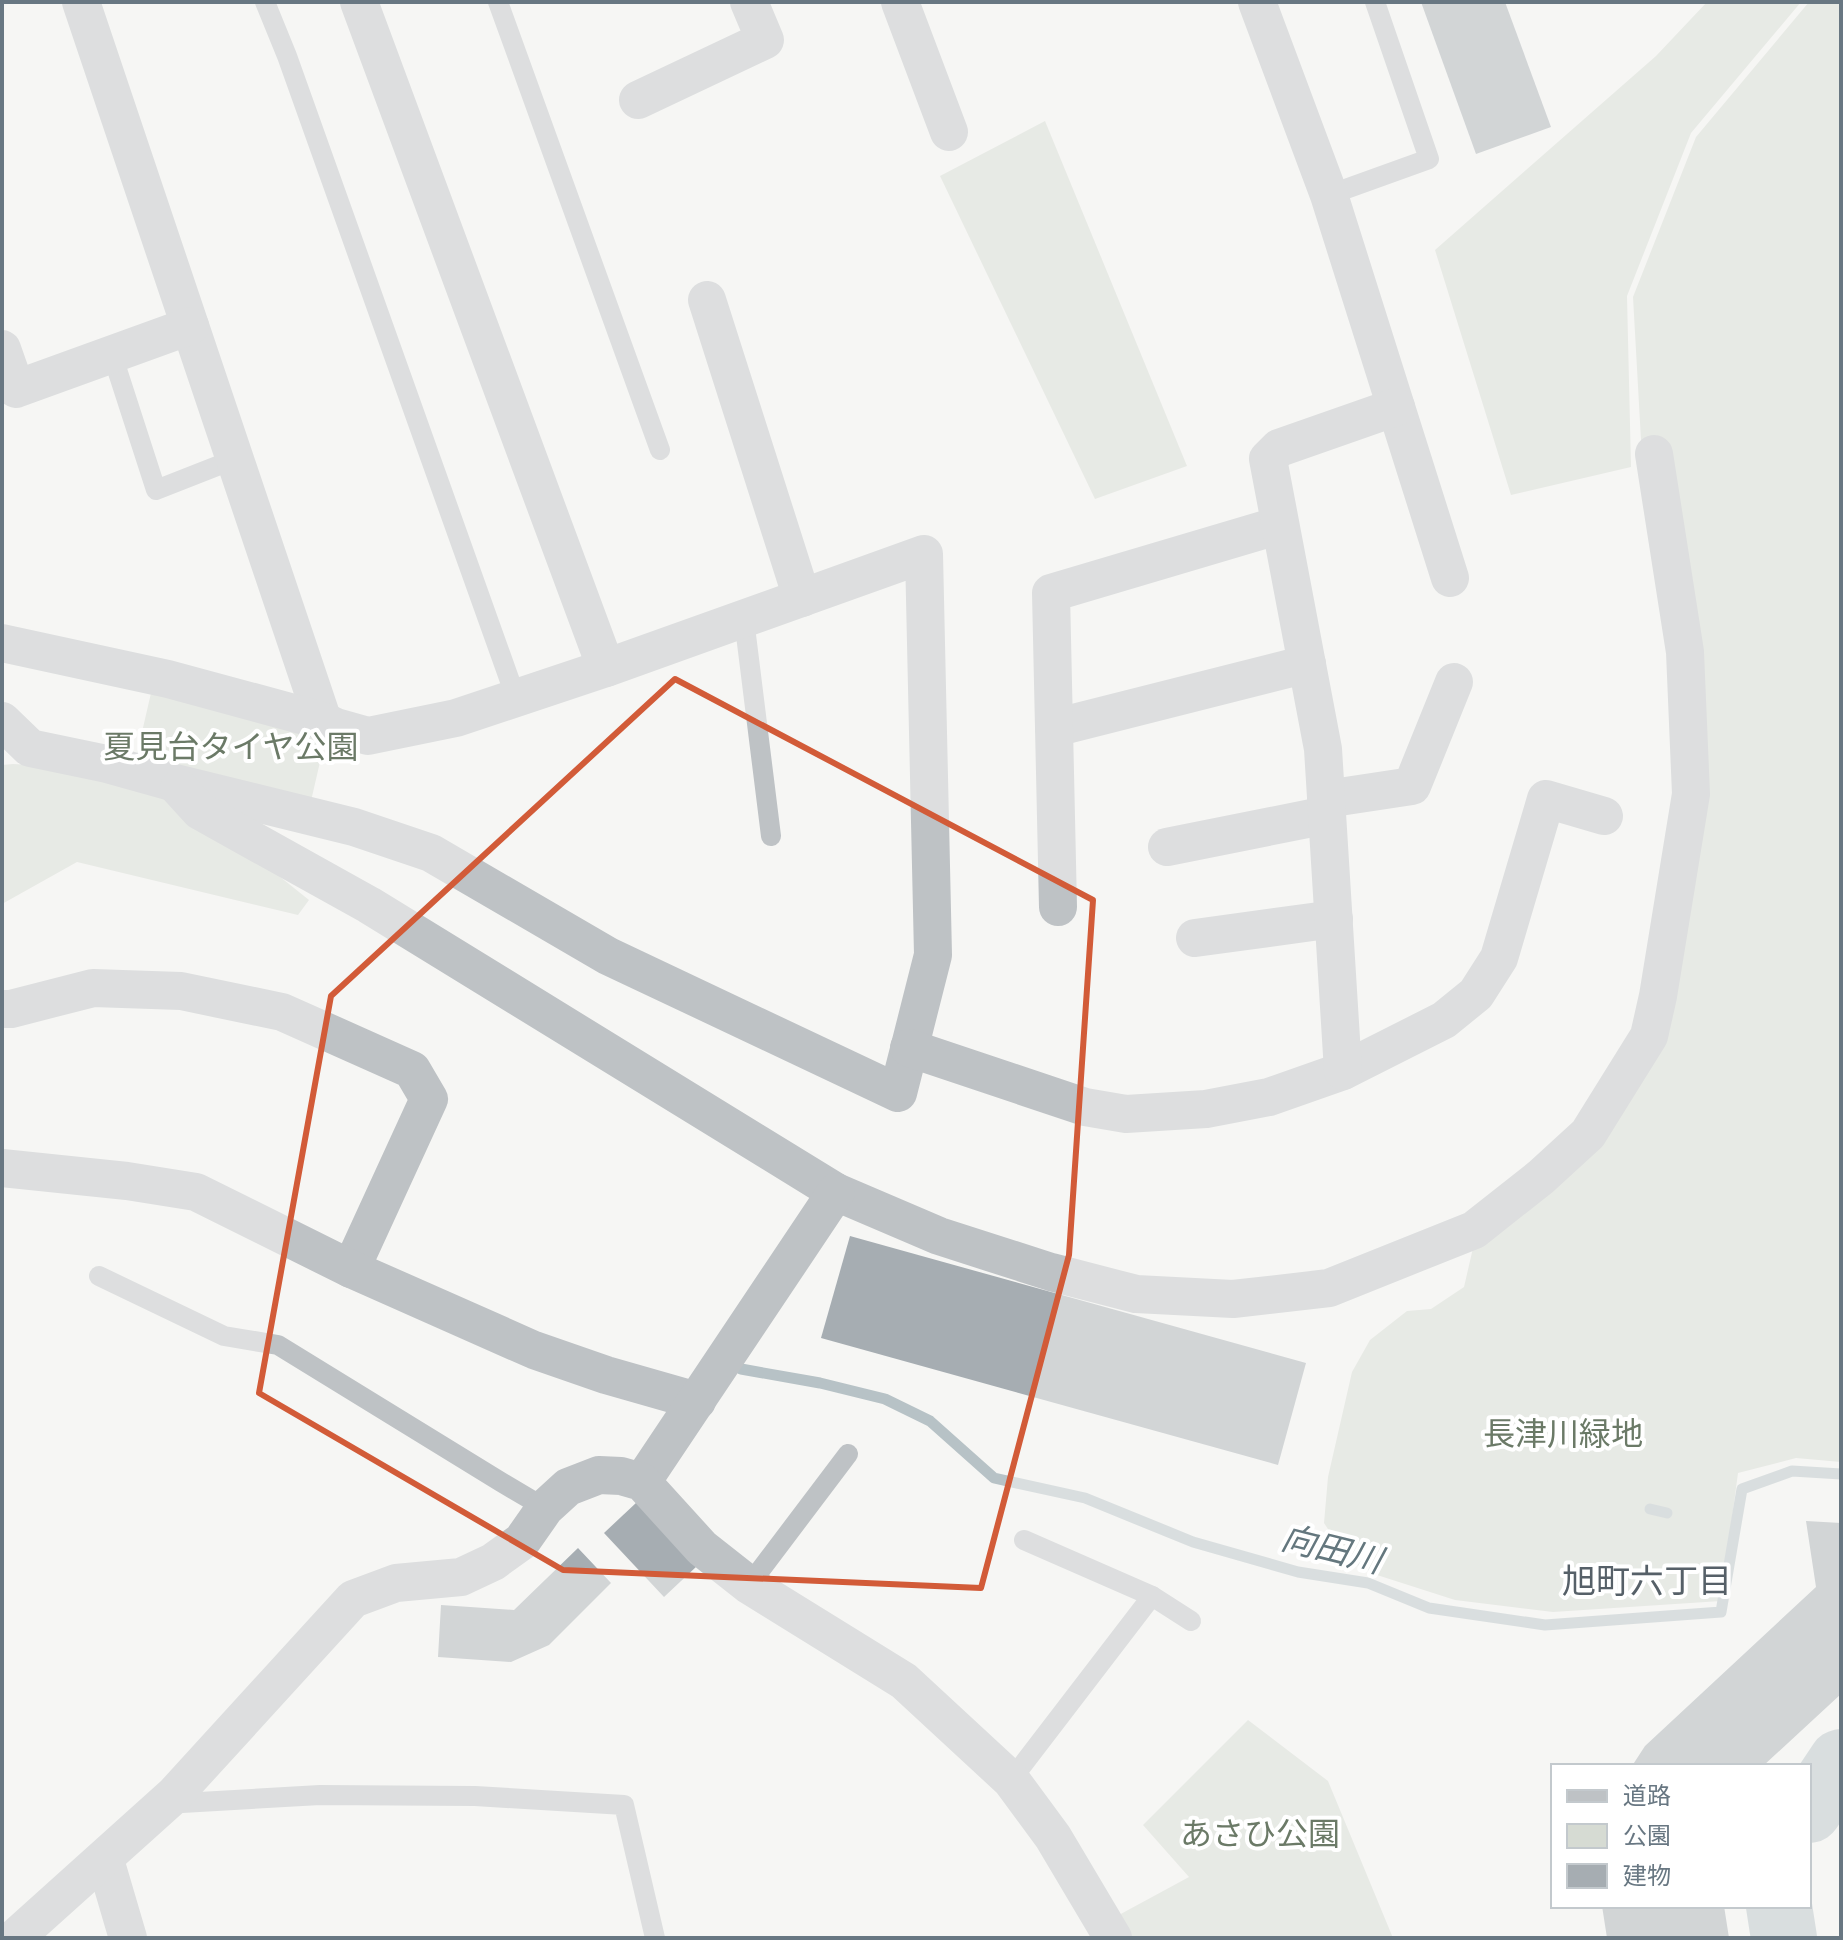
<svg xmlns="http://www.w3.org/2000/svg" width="1843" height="1940" viewBox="0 0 1843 1940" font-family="'Alegreya Sans','Noto Sans JP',sans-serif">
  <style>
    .green { fill: #d6dbd3 }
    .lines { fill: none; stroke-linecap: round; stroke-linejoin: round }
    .stream { stroke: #b7c2c6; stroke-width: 11 }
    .river { stroke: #b7c2c6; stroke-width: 66 }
    .building { fill: #a6adb2 }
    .service { stroke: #bec2c5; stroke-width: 20 }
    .minor { stroke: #bec2c5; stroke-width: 38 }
    .marked { fill: none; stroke: #d25b38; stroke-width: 6; stroke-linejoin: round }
    .labels { text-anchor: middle; stroke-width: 8; stroke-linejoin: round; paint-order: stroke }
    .park-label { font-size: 32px; fill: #6b7a67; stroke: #fff }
    .water-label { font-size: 34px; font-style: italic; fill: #64777e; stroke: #fff }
    .neighbourhood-label { font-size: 34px; fill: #566068; stroke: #fff }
  </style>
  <rect width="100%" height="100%" fill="#f6f6f4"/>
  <g class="green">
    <path d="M 1707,2 L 1801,2 L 1691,133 L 1627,296 L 1631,467 L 1511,495 L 1435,250 L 1656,56 Z"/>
    <path d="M 1809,2 L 1841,2 L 1841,1462 L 1796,1458 L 1738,1473 L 1721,1601 L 1553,1612 L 1455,1600 L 1377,1575 L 1349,1561 L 1324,1523 L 1328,1477 L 1352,1372 L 1370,1340 L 1407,1311 L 1431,1309 L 1464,1287 L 1473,1248 L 1603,1134 L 1703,790 L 1642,458 L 1633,297 L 1696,137 Z"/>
    <path d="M 1045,121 L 1187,466 L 1095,499 L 940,176 Z"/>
    <path d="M 151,693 L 326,736 L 311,801 L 136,758 Z"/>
    <path d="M 13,764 L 68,767 L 170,796 L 259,860 L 309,900 L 298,915 L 77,862 L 2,904 L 2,765 Z"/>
    <path d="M 1248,1720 L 1328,1781 L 1393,1938 L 1130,1938 L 1117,1916 L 1189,1877 L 1143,1825 Z"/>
  </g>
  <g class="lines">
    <g class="stream">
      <path d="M 741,1369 L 820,1383 L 885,1399 L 930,1421 L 994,1478 L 1085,1498 L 1193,1542 L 1298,1572 L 1368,1583 L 1429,1608 L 1545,1625 L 1721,1612 L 1742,1489 L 1792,1471 L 1841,1474"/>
      <path d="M 1650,1509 L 1667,1513"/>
    </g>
    <g class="river">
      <path d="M 1809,1810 L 1841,1762"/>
      <path d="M 1779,1906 L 1784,1938"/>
    </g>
  </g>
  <g class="building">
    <path d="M 1421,2 L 1505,2 L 1551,127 L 1476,154 Z"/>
    <path d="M 850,1236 L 1306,1363 L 1278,1465 L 821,1338 Z"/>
    <path d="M 637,1502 L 697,1566 L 664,1597 L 604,1533 Z"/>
    <path d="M 1806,1521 L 1841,1523 L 1841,1694 L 1763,1766 L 1632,1766 L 1645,1746 L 1816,1587 Z"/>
    <path d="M 578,1548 L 611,1583 L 549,1645 L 511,1662 L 438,1657 L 441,1605 L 514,1610 Z"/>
    <path d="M 1602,1906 L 1724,1906 L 1729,1938 L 1607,1938 Z"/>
  </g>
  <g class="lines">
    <g class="service">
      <path d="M 265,2 L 287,56 L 516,698"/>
      <path d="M 498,2 L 660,450"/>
      <path d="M 1329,195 L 1429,159 L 1375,2"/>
      <path d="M 112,354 L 156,490 L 235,459"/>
      <path d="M 744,619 L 771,836"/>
      <path d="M 99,1276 L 224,1336 L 278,1345 L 501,1482 L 545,1508"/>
      <path d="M 749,1585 L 848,1454"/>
      <path d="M 1152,1596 L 1191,1621"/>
      <path d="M 1011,1780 L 1152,1596 L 1024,1540"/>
      <path d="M 174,1795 L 182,1803 L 320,1795 L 475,1796 L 624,1805 L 655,1938"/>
    </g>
    <g class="minor">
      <path d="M 81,2 L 323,721"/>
      <path d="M 359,2 L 606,668"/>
      <path d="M 900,2 L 949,132"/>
      <path d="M 1257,2 L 1329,195 L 1450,578"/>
      <path d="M 638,100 L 765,40 L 749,2"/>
      <path d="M 707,300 L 802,598"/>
      <path d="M 2,349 L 16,389 L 190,326"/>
      <path d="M 2,643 L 168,679 L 323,721 L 336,727 L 368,736 L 456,718 L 606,668 L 924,554 L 933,955 L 898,1093 L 608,956 L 431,853 L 354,827 L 175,783 L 107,764 L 30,748 L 2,721"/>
      <path d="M 1054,728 L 1307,664"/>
      <path d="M 179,788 L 200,811 L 369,905 L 836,1192 L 939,1236 L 1051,1272 L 1136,1294 L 1233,1299 L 1329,1288 L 1474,1230 L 1541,1177 L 1588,1134 L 1649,1036 L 1658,996 L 1691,794 L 1685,652 L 1654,454"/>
      <path d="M 1326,799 L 1412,786 L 1454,682"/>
      <path d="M 1167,847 L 1327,815"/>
      <path d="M 1058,907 L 1051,593 L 1280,525"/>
      <path d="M 1195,938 L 1334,919"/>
      <path d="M 2,1009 L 11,1009 L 93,988 L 181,991 L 282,1012 L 412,1070 L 429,1099 L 351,1269"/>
      <path d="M 909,1048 L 1085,1107 L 1126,1114 L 1206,1109 L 1269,1097 L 1343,1071 L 1444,1020 L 1476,994 L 1499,958 L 1546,799 L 1604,816"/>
      <path d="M 1343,1071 L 1323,749 L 1268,459 L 1279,448 L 1396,407"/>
      <path d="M 2,1168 L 127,1181 L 196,1192 L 351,1269 L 534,1350 L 606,1375 L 697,1401"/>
      <path d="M 642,1482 L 836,1192"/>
      <path d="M 100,1863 L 108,1870 L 128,1938"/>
      <path d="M 15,1938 L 174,1795 L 353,1599 L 396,1583 L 461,1577 L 493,1562 L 522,1541 L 545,1508 L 568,1487 L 599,1475 L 621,1476 L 642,1482 L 702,1548 L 749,1585 L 904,1681 L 1011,1780 L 1053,1837 L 1113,1938"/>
    </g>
  </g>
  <path d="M0 0H1843V1940H0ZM 675,679 L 1093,900 L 1069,1255 L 981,1588 L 563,1570 L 259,1393 L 331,996 Z" fill="#f6f6f4" fill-opacity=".55" fill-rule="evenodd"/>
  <path class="marked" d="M 675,679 L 1093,900 L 1069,1255 L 981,1588 L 563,1570 L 259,1393 L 331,996 Z"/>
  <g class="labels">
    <g class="park-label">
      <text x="231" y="758">夏見台タイヤ公園</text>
      <text x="1563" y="1445">長津川緑地</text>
      <text x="1260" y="1845">あさひ公園</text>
    </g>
    <g class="water-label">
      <text transform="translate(1332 1549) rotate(14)" y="12">向田川</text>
    </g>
    <g class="neighbourhood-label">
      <text x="1647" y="1593">旭町六丁目</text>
    </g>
  </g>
  <rect width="1843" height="1940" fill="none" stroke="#687782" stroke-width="8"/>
  <rect x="1551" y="1764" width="260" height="144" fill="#ffffff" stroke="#c3c9cd" stroke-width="2"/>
  <rect x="1567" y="1790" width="40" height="12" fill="#bec2c5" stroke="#c3c9cd" stroke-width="2"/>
  <text x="1623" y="1804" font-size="24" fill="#687782">道路</text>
  <rect x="1567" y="1824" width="40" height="24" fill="#d6dbd3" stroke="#c3c9cd" stroke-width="2"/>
  <text x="1623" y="1844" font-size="24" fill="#687782">公園</text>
  <rect x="1567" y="1864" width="40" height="24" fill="#a6adb2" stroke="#c3c9cd" stroke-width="2"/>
  <text x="1623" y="1884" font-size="24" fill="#687782">建物</text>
</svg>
